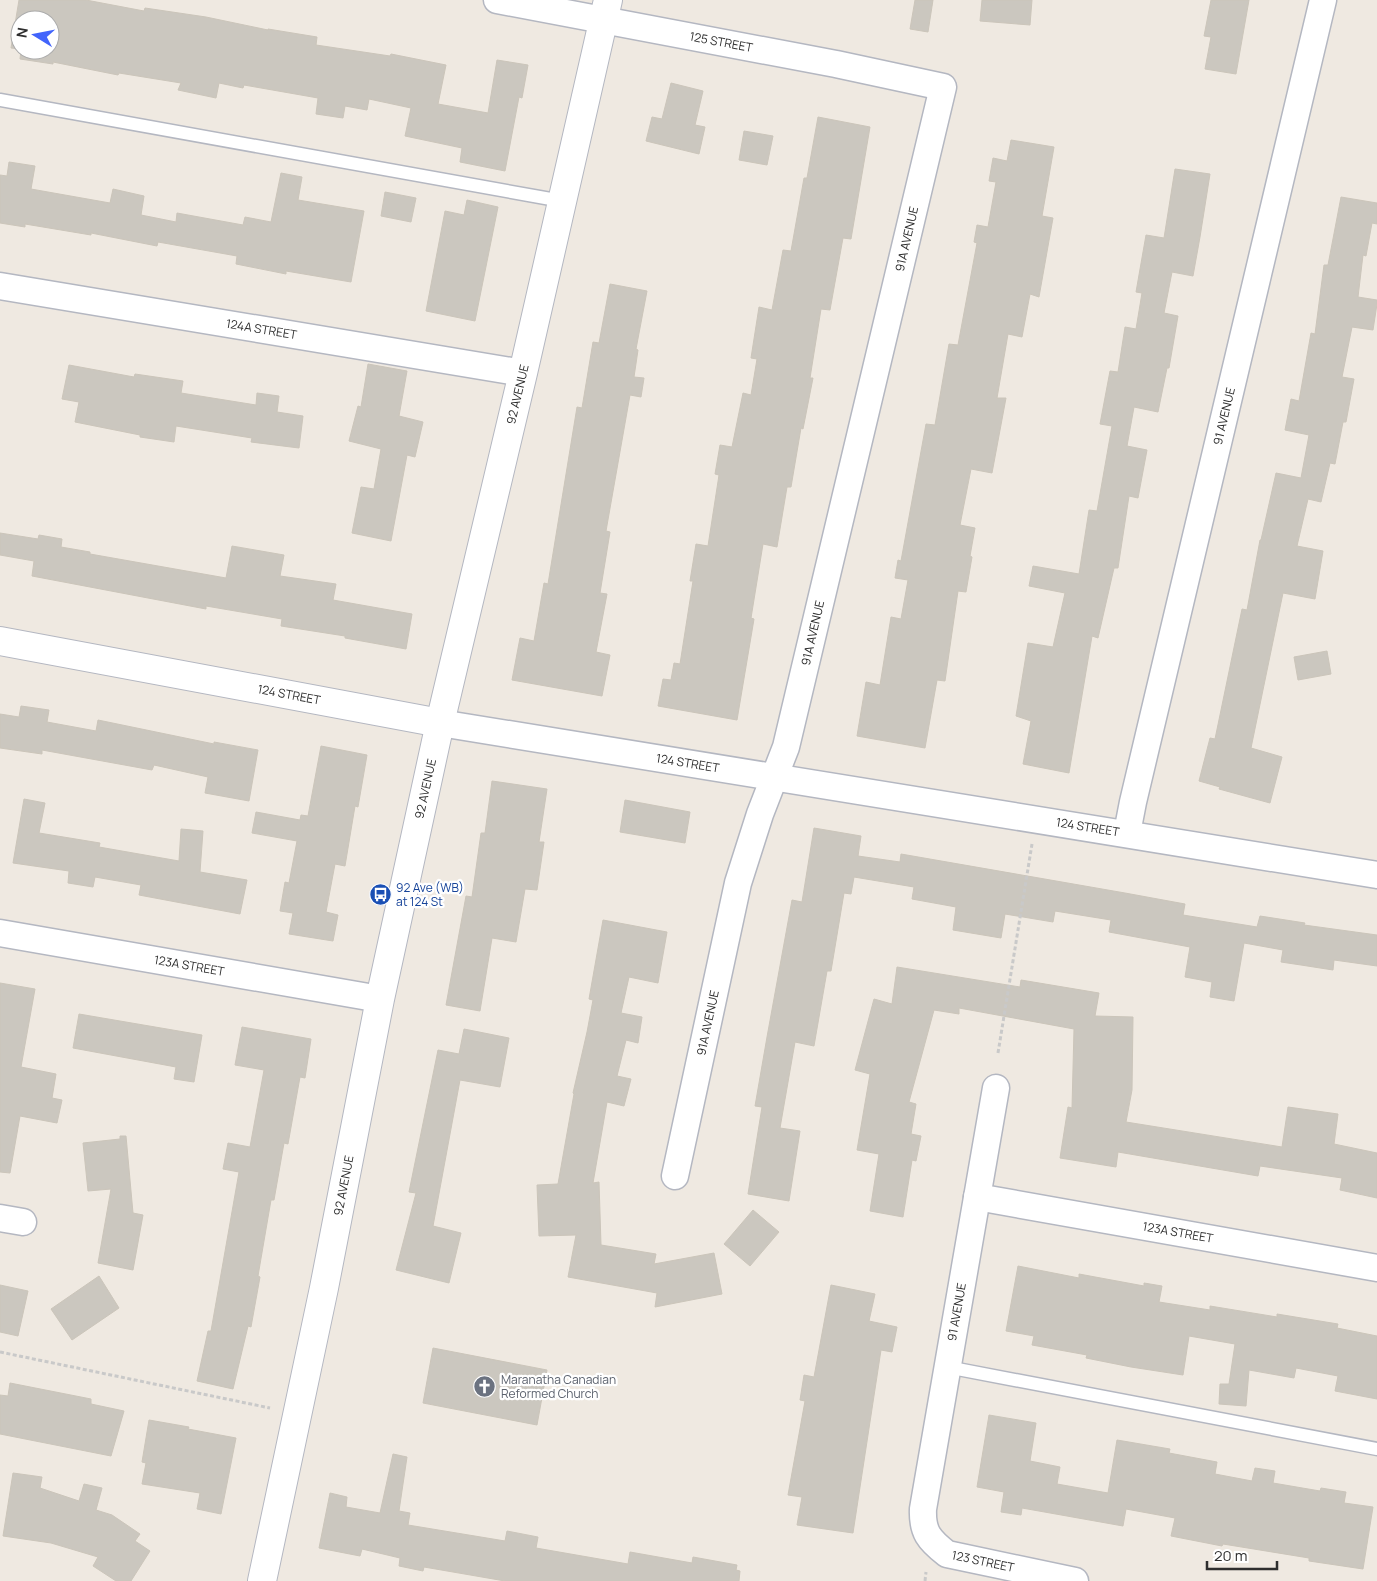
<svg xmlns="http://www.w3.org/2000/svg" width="1377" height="1581" viewBox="0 0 1377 1581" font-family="Manrope,sans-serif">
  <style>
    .building { fill: #cbc7bf; stroke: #cbc5ba }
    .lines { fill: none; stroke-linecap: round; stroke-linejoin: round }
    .service-casing { stroke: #b4b7c1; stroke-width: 15 }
    .minor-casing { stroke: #b4b7c1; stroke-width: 29 }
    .tertiary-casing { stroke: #b4b7c1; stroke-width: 30 }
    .path { stroke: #c9c9c9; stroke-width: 3; stroke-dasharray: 4 2.5; stroke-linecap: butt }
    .service { stroke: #fff; stroke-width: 12 }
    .minor { stroke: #fff; stroke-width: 26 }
    .tertiary { stroke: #fff; stroke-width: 28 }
    .labels { text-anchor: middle; stroke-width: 4.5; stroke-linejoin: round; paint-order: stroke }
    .street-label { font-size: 12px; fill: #2e2e2e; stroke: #fff }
    .transit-label { font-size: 12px; fill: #164399; stroke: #fff; text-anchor: start }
    .worship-label { font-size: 12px; fill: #5b616d; stroke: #fff; text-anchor: start }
  </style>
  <rect width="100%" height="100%" fill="#efe9e1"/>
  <g class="building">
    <path d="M 19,0 L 86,0 L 144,11 L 145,8 L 206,17 L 268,30 L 268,29 L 317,37 L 316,45 L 390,56 L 391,54 L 446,65 L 438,104 L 488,113 L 497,60 L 528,65 L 522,98 L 519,97 L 505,171 L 460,162 L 462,148 L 405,136 L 411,108 L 369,99 L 367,110 L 345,106 L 343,118 L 316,114 L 318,98 L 244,85 L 243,88 L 219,83 L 216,98 L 178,90 L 181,83 L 119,73 L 118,75 L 53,62 L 53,64 L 20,59 L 21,50 L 50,50 L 50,20 L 20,20 L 20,49 L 11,48 Z"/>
    <path d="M 915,0 L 933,0 L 928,32 L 910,29 Z"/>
    <path d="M 982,0 L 1032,0 L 1030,25 L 980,21 Z"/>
    <path d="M 1211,0 L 1249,0 L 1236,74 L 1205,69 L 1211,37 L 1204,36 Z"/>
    <path d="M 671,83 L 703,91 L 695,125 L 705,127 L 699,154 L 646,141 L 652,117 L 662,119 Z"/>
    <path d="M 818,117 L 870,127 L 851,239 L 843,238 L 830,310 L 821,309 L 810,378 L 813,378 L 803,429 L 801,428 L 791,487 L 787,487 L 777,547 L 763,544 L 751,618 L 754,619 L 737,720 L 658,706 L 663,679 L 671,680 L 674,663 L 680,664 L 693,581 L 690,581 L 696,544 L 708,546 L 719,475 L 715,474 L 720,445 L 732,447 L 743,393 L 751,395 L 757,359 L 751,358 L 759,307 L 772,310 L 783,250 L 791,251 L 804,178 L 807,178 Z"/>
    <path d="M 744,131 L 773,136 L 767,165 L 739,160 Z"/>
    <path d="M 1011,140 L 1054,147 L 1042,216 L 1053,218 L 1039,297 L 1030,294 L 1022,337 L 1008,334 L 997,398 L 1006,398 L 992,473 L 971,469 L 960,525 L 975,528 L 970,556 L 972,557 L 966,592 L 958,591 L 945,681 L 937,680 L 925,748 L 857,736 L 866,682 L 880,685 L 891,617 L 901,619 L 908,580 L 895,578 L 898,560 L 901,561 L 926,424 L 935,425 L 949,344 L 958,345 L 977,243 L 974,242 L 977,225 L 988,227 L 996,182 L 989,181 L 993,158 L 1007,161 Z"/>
    <path d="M 9,162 L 35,166 L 31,189 L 110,203 L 113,189 L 144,196 L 141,215 L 176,222 L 177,213 L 243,225 L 245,217 L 271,222 L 281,173 L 302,177 L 298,200 L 364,211 L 351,282 L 286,271 L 286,274 L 236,264 L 237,256 L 158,242 L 157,246 L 91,233 L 91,235 L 25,224 L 25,227 L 0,223 L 0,175 L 7,176 Z"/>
    <path d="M 1175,169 L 1210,174 L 1200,237 L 1193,276 L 1172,272 L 1164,313 L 1178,316 L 1169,368 L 1167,368 L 1158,412 L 1134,407 L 1127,446 L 1147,450 L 1138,498 L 1129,496 L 1118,568 L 1114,568 L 1098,638 L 1092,636 L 1069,773 L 1023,764 L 1031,721 L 1016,716 L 1028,643 L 1053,647 L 1065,593 L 1029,586 L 1033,566 L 1079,574 L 1089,510 L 1097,511 L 1112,426 L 1100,424 L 1110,371 L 1118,372 L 1125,327 L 1136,329 L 1142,293 L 1136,292 L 1146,235 L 1164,238 Z"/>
    <path d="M 385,192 L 416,198 L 411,222 L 381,216 Z"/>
    <path d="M 1341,197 L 1377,203 L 1377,224 L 1372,223 L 1366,256 L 1363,255 L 1358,297 L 1377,300 L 1377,304 L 1373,330 L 1352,327 L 1342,377 L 1354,379 L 1346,422 L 1343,422 L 1335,464 L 1330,463 L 1321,502 L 1308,499 L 1297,546 L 1323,551 L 1315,599 L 1283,593 L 1251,748 L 1282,757 L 1270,803 L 1219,789 L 1220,787 L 1199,781 L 1210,738 L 1215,739 L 1242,609 L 1247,610 L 1260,540 L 1261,540 L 1276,473 L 1301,478 L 1309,435 L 1285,430 L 1291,399 L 1299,401 L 1311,333 L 1315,334 L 1324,265 L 1328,265 Z"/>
    <path d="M 467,200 L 498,207 L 475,321 L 426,311 L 445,211 L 464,215 Z"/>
    <path d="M 610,284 L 647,291 L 636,349 L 638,350 L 634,377 L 644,378 L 641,397 L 630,395 L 606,531 L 610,532 L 600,593 L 607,594 L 596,652 L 610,655 L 602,696 L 512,680 L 520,638 L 534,641 L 544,583 L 548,584 L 577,407 L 582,408 L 593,342 L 599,343 Z"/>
    <path d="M 368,364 L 407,371 L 399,416 L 423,422 L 415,457 L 407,455 L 391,541 L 352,533 L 361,487 L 374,489 L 381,449 L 349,441 L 358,406 L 361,407 Z"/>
    <path d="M 69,365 L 134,377 L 135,374 L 183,381 L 181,393 L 256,405 L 257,393 L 279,396 L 277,412 L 303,416 L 299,448 L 251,442 L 252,438 L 176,426 L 174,442 L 140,437 L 140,435 L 75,422 L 79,402 L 62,399 Z"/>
    <path d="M 0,533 L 38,539 L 39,535 L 62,539 L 61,547 L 90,552 L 90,554 L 226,578 L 232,546 L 284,555 L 280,576 L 336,584 L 333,600 L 412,614 L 406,649 L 345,638 L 345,636 L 281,626 L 282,619 L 206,606 L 206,609 L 32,576 L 34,561 L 0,555 Z"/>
    <path d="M 1327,651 L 1331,674 L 1298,680 L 1294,657 Z"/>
    <path d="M 21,706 L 49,710 L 47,722 L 96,731 L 98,720 L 214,744 L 214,742 L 258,750 L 249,801 L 205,793 L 208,777 L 154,765 L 152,770 L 42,750 L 42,754 L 0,748 L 0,714 L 19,717 Z"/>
    <path d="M 321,746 L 367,755 L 358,807 L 355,806 L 345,866 L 335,864 L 326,912 L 338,915 L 333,941 L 289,934 L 293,913 L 280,911 L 285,882 L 289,883 L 297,841 L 252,833 L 256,812 L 300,820 L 301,815 L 308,816 Z"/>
    <path d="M 492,781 L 547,789 L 539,842 L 544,842 L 537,890 L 525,889 L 516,942 L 492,938 L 480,1011 L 446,1005 L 466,896 L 472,897 L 481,833 L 485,833 Z"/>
    <path d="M 24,799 L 45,803 L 39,833 L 100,843 L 99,847 L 179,861 L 181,829 L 203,831 L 200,872 L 247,880 L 240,914 L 139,895 L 141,885 L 95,877 L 93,887 L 68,883 L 69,871 L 13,863 Z"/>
    <path d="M 625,800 L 690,812 L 685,843 L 620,832 Z"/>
    <path d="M 814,828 L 861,836 L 858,856 L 900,862 L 901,854 L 1125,893 L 1185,904 L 1183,915 L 1257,927 L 1260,916 L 1305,923 L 1304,925 L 1377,935 L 1377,966 L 1334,960 L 1333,970 L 1301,965 L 1281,962 L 1283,950 L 1244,943 L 1234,1001 L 1210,997 L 1212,982 L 1185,977 L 1190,947 L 1109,932 L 1111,920 L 1055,911 L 1053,922 L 1005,914 L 1001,938 L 953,930 L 956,907 L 912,899 L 914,887 L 854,877 L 851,894 L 844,893 L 831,971 L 827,971 L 814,1046 L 795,1042 L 780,1128 L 800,1131 L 789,1201 L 748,1194 L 762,1107 L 755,1106 L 767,1037 L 792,900 L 802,902 Z"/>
    <path d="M 603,920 L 667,932 L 658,983 L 629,977 L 621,1013 L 642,1017 L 638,1043 L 626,1040 L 617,1076 L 631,1079 L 624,1106 L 607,1102 L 593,1183 L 599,1182 L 601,1245 L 656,1254 L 654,1264 L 714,1253 L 722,1294 L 655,1307 L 657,1293 L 568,1277 L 576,1235 L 539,1236 L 537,1185 L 558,1184 L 574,1094 L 573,1093 L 587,1032 L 593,1000 L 589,999 Z"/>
    <path d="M 897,967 L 1020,987 L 1021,980 L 1099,993 L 1095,1016 L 1133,1017 L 1132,1090 L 1126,1122 L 1282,1147 L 1288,1107 L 1338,1114 L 1334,1144 L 1377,1153 L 1377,1198 L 1340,1190 L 1342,1178 L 1260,1166 L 1258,1176 L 1118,1152 L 1116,1167 L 1060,1158 L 1068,1107 L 1072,1108 L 1074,1029 L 959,1008 L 959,1014 L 934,1010 L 909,1102 L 916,1104 L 911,1134 L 921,1136 L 916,1161 L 912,1160 L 903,1217 L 870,1211 L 879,1154 L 857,1150 L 870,1074 L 855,1070 L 874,999 L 892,1004 Z"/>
    <path d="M 0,983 L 35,989 L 21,1067 L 56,1074 L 52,1098 L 62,1100 L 57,1123 L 20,1116 L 10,1173 L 0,1172 Z"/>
    <path d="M 79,1014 L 202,1035 L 194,1082 L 174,1079 L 176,1067 L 73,1048 Z"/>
    <path d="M 242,1027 L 311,1039 L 305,1078 L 300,1077 L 288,1144 L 284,1143 L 274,1200 L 271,1200 L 258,1276 L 260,1277 L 251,1327 L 248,1326 L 233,1389 L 197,1381 L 208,1331 L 211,1331 L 239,1172 L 223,1169 L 228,1143 L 250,1147 L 264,1070 L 235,1065 Z"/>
    <path d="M 464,1029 L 509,1038 L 500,1087 L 460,1080 L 433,1226 L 461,1233 L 449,1283 L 396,1270 L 416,1193 L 409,1192 L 438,1050 L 459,1054 Z"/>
    <path d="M 120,1136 L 126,1136 L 133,1213 L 143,1215 L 133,1270 L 98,1263 L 111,1189 L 88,1191 L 83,1143 L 120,1139 Z"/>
    <path d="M 753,1210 L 779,1232 L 750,1266 L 724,1244 Z"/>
    <path d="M 1018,1266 L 1079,1278 L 1079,1274 L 1144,1286 L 1144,1283 L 1162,1286 L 1159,1302 L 1210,1310 L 1210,1306 L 1277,1317 L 1277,1314 L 1338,1324 L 1337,1328 L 1377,1336 L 1377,1399 L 1335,1391 L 1338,1376 L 1296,1368 L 1294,1378 L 1249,1370 L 1246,1406 L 1219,1404 L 1220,1384 L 1229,1384 L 1235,1344 L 1189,1336 L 1183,1375 L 1131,1367 L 1086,1358 L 1087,1355 L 1032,1345 L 1034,1336 L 1006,1331 Z"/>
    <path d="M 99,1276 L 119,1308 L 72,1340 L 51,1309 Z"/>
    <path d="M 0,1285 L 28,1291 L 18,1336 L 0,1332 Z"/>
    <path d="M 831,1285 L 875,1294 L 869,1321 L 897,1327 L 892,1352 L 881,1350 L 853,1533 L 797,1525 L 802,1497 L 788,1495 L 805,1401 L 800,1400 L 804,1375 L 814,1377 Z"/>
    <path d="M 433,1348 L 547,1370 L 537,1425 L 423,1403 Z"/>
    <path d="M 10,1383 L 91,1399 L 91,1404 L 124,1411 L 111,1456 L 0,1434 L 0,1395 L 8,1396 Z"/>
    <path d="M 989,1415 L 1036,1423 L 1030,1461 L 1060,1467 L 1057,1484 L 1108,1493 L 1117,1440 L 1170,1449 L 1169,1453 L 1217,1462 L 1215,1474 L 1252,1481 L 1255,1468 L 1275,1471 L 1273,1483 L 1320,1491 L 1321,1488 L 1346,1492 L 1344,1503 L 1373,1507 L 1363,1569 L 1309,1561 L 1309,1558 L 1223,1544 L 1222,1546 L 1171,1536 L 1175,1518 L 1126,1509 L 1123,1526 L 1022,1508 L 1021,1515 L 1001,1512 L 1004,1492 L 977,1487 Z"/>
    <path d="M 149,1420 L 189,1427 L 188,1429 L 236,1438 L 221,1514 L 197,1509 L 200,1493 L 142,1484 L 146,1463 L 142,1462 Z"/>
    <path d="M 393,1454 L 407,1457 L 399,1511 L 410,1513 L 408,1525 L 505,1541 L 507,1531 L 538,1537 L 536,1548 L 628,1564 L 630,1552 L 692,1563 L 693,1557 L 737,1565 L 736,1570 L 740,1571 L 739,1581 L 505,1581 L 424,1567 L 423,1571 L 399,1566 L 400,1558 L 362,1549 L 360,1556 L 319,1548 L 330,1493 L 347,1497 L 346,1507 L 380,1513 Z"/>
    <path d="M 13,1473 L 42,1477 L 40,1488 L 79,1501 L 84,1484 L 102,1488 L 96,1510 L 112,1515 L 140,1534 L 135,1541 L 150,1551 L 131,1581 L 116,1581 L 93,1566 L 98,1557 L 51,1543 L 3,1536 Z"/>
  </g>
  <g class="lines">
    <defs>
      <g id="service">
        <path d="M 0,100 L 562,201"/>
        <path d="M 947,1367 L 1377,1449"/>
      </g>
      <g id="minor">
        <path id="s1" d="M 497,0 L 836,64 L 943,87 L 786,747 L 760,814 L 738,883 L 675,1176"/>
        <path id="s2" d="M 0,286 L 523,373"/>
        <path id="s3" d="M 440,723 C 752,775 1065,822 1377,875"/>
        <path id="s4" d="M 1127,833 L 1133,802 L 1323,0"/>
        <path id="s5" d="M 0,933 L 380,999"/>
        <path id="s6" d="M 996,1088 L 923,1509 C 922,1532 929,1540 947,1554 L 1075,1581"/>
        <path id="s7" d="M 977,1197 L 1377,1268"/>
        <path d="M 0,1218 L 23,1222"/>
      </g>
      <g id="tertiary">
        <path id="s8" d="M 0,641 L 440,723"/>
        <path id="s9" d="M 262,1581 L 324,1288 L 380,999 L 440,723 L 523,373 L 608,0"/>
      </g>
    </defs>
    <use href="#service" class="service-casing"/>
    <use href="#minor" class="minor-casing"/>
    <use href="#tertiary" class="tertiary-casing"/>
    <g class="path">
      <path d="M 998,1053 L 1032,844"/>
      <path d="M 0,1352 L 270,1408"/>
      <path d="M 925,1581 L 926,1572"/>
    </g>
    <use href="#service" class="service"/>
    <use href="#minor" class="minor"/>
    <use href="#tertiary" class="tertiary"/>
  </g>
  <defs>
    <symbol id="bus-disc" viewBox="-11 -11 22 22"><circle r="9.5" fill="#1a4fb4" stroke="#fff"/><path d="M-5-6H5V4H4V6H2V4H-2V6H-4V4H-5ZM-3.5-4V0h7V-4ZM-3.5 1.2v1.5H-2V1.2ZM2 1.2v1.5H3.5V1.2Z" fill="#fff"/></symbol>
    <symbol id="church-disc" viewBox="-11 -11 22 22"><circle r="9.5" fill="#6b7280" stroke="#fff"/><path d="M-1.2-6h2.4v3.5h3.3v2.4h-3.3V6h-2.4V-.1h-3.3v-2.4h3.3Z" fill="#fff"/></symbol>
  </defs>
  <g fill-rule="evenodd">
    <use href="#bus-disc" x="368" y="882" width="25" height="25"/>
    <use href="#church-disc" x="472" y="1374" width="25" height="25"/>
  </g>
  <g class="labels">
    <g class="street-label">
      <text dy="4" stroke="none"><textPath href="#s1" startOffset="228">125 STREET</textPath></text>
      <text transform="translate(907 239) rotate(-77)" y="4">91A AVENUE</text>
      <text dy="4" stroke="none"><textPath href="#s2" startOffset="265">124A STREET</textPath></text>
      <text dy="4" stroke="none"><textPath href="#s9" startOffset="1214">92 AVENUE</textPath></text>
      <text dy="4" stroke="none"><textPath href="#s4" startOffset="428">91 AVENUE</textPath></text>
      <text transform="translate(813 633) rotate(-77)" y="4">91A AVENUE</text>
      <text dy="4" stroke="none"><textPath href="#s8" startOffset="294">124 STREET</textPath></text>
      <text dy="4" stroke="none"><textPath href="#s3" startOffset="251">124 STREET</textPath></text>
      <text dy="4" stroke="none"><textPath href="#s9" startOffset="809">92 AVENUE</textPath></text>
      <text dy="4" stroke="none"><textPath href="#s3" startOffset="656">124 STREET</textPath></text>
      <text dy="4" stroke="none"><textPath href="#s5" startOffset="192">123A STREET</textPath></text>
      <text transform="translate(708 1023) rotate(-78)" y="4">91A AVENUE</text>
      <text dy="4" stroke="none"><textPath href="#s9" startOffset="404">92 AVENUE</textPath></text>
      <text dy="4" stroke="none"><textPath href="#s7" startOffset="204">123A STREET</textPath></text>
      <text transform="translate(957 1312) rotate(-80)" y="4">91 AVENUE</text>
      <text dy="4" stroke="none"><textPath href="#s6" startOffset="518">123 STREET</textPath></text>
    </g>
    <g class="transit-label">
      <text x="396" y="892">92 Ave (WB)<tspan x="396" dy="14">at 124 St</tspan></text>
    </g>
    <g class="worship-label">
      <text x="501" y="1384">Maranatha Canadian<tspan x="501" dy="14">Reformed Church</tspan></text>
    </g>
  </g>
  <g transform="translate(35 35) rotate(280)"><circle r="24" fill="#ffffff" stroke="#ababab"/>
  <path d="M0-4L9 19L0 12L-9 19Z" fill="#4264fb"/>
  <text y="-8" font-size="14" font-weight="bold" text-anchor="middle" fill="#2e2e2e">N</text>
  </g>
  <path d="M1207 1561v8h70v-8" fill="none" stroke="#2e2e2e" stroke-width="2.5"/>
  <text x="1214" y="1561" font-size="15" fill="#2e2e2e" stroke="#ffffff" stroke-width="4" paint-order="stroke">20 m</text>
</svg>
